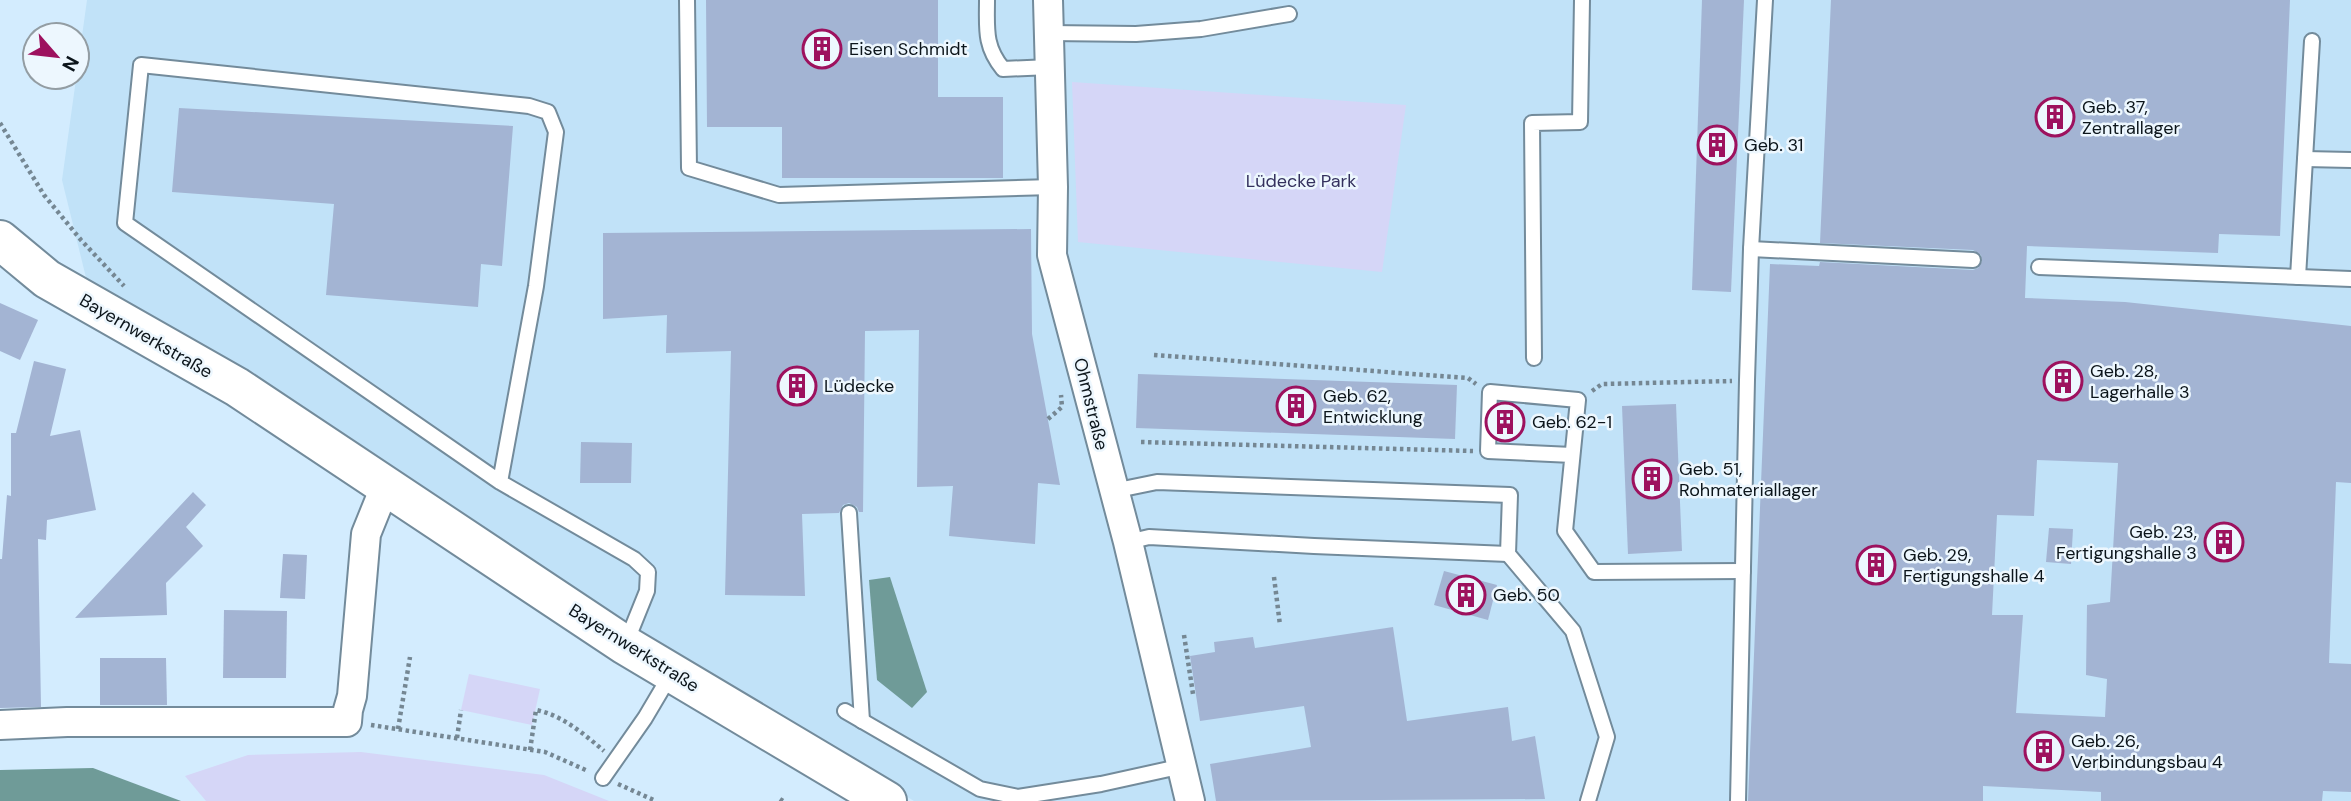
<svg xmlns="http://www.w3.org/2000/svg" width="2351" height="801" viewBox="0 0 2351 801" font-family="'DM Sans',sans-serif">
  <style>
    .built { fill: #c1e2f8 }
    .green { fill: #d5d6f7 }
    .water { fill: #6f9b98 }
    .building { fill: #a3b4d3; fill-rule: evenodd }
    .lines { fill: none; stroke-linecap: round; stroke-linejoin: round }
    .lane-casing { stroke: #738b9b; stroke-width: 18 }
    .street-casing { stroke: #738b9b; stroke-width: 32 }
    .secondary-casing { stroke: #738b9b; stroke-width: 42 }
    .path { stroke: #758793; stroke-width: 4.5; stroke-dasharray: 3.5 3.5; stroke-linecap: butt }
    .lane { stroke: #fff; stroke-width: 14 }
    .street { stroke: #fff; stroke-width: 28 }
    .secondary { stroke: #fff; stroke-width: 38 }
    .labels { text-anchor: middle; stroke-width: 5; stroke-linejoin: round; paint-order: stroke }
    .poi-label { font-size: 18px; fill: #0c151b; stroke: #edf7fe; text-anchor: start }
    .park-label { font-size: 18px; fill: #34315e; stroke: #edf7fe }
    .street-label { font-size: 18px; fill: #0c151b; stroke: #edf7fe }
  </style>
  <rect width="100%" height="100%" fill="#d3ecfe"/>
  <path class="built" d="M 87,0 L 2351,0 L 2351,801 L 914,801 L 92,302 L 62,180 Z"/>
  <g class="green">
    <path d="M 1072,82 L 1406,105 L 1382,272 L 1078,242 Z"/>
    <path d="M 469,674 L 540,689 L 532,725 L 461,710 Z"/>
    <path d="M 361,752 L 544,775 L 609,801 L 206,801 L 185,776 L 248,755 Z"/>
  </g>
  <g class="water">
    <path d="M 890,577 L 927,692 L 912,708 L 877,680 L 869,580 Z"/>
    <path d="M 93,768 L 181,801 L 0,801 L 0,770 Z"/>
  </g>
  <g class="building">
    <path d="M 706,0 L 938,0 L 938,97 L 1003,97 L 1003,178 L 782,178 L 782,127 L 707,127 Z"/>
    <path d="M 1702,0 L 1744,0 L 1731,292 L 1692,290 Z"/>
    <path d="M 1831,0 L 2290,0 L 2280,236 L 2219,234 L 2218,253 L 2027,246 L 2025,298 L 2125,302 L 2351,326 L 2351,483 L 2336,482 L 2329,663 L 2351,664 L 2351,792 L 2323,791 L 2322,801 L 2101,801 L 2101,792 L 1983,786 L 1983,801 L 1748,801 L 1770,264 L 1819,266 L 1820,262 L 1973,270 L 1978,268 L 1982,261 L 1981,255 L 1973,250 L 1820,243 ZM 2037,460 L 2118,463 L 2110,602 L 2087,605 L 2086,675 L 2107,679 L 2105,717 L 2016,713 L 2023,615 L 1992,615 L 1997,515 L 2034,516 Z"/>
    <path d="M 179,108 L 513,126 L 502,266 L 481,264 L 478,307 L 326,295 L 334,204 L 172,192 Z"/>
    <path d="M 1031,229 L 1032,334 L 1060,485 L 1038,483 L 1035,544 L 949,536 L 953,486 L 917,487 L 919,330 L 865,331 L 863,512 L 859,512 L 857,507 L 849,503 L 843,505 L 839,513 L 802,514 L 805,596 L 725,595 L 731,351 L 666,353 L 667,315 L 603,319 L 603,233 Z"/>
    <path d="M 0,303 L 38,320 L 20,360 L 0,351 Z"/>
    <path d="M 34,361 L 66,369 L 50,436 L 80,430 L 96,510 L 47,520 L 46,540 L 38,539 L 41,707 L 0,708 L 0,559 L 2,559 L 7,495 L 11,496 L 11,433 L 16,433 Z"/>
    <path d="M 1138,374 L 1457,385 L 1455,439 L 1136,428 Z"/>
    <path d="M 1676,404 L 1682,551 L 1628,554 L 1622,406 Z"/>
    <path d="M 581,442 L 632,443 L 631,483 L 580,483 Z"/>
    <path d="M 193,492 L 206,505 L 186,527 L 203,546 L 166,583 L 167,615 L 75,618 Z"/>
    <path d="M 2049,528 L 2073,529 L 2071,564 L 2046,562 Z"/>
    <path d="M 283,554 L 307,555 L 305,599 L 280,598 Z"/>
    <path d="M 1444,571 L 1497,585 L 1488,620 L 1434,605 Z"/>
    <path d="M 224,610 L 287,611 L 286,678 L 223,678 Z"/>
    <path d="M 1393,627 L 1407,721 L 1508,707 L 1512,741 L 1535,736 L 1545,799 L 1216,801 L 1210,764 L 1311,747 L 1304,706 L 1200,721 L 1190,656 L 1215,652 L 1214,642 L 1253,637 L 1255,648 Z"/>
    <path d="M 100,658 L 166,658 L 167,705 L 100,705 Z"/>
  </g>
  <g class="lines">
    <defs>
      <g id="lane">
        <path d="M 687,0 L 689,168 L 779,195 L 1053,187"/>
        <path d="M 987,0 C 987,28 984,46 1003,69 L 1050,67"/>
        <path d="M 1049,33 L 1136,34 L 1201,29 L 1289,14"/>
        <path d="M 2305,159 L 2351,160"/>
        <path d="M 1751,249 L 1973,260"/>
        <path d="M 2039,267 L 2351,279"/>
        <path d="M 2298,277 L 2312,41"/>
        <path d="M 1534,358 L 1532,123 L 1580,122 L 1582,0"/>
        <path d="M 1572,455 L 1488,451 L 1490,392 L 1578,400 L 1565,531 L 1594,572 L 1743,571"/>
        <path d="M 500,482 L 536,286 L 556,132 L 548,112 L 529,106 L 141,65 L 125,223 L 500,482 L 634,559 L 648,572 L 647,591 L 626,643"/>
        <path d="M 1113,491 L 1157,482 L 1510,495 L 1508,554 L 1573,631 L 1607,737 L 1588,801"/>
        <path d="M 849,513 L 862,721"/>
        <path d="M 1128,542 L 1149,537 L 1314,546 L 1508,554"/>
        <path d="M 845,711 L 980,789 L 1018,797 L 1101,784 L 1183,766"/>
        <path d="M 603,778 L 645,718 L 671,674"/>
        <path d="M 1738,801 L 1747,380 L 1751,249 L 1765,0"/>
      </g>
      <g id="street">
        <path d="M 1048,0 L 1053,187 L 1052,255 L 1128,542 L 1190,801"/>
        <path d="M 0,725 L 67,722 L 347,722 L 348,710 L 352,696 L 366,534 L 385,487"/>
      </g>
      <path id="secondary" d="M 0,240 L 47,279 L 237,387 L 625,645 L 887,801"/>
    </defs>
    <use href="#lane" class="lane-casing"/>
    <use href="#street" class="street-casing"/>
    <use href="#secondary" class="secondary-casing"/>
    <g class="path">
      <path d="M 0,123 L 44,195 L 81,240 L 124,286"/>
      <path d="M 1154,355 L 1468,378 L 1476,384"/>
      <path d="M 1592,391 L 1602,384 L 1732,381"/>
      <path d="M 1048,419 L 1062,407 L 1061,395"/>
      <path d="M 1141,442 L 1473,451"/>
      <path d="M 1274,577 L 1280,625"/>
      <path d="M 1184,635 L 1193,694"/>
      <path d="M 371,725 L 545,752 L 588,771"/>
      <path d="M 398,729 L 410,657"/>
      <path d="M 457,738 L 461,710"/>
      <path d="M 530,750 L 536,710 C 562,715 584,734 604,751"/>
      <path d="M 618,784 L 656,801"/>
      <path d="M 780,799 L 783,801"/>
    </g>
    <use href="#lane" class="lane"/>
    <use href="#street" class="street"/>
    <use href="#secondary" class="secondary"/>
  </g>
  <defs>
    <symbol id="building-ring" viewBox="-11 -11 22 22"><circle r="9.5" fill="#edf7fe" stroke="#9d115e" stroke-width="1.5"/><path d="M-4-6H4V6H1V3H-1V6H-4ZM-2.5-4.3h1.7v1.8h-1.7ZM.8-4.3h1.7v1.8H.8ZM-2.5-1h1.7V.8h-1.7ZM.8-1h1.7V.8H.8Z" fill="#9d115e"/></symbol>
  </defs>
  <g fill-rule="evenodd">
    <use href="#building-ring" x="800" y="27" width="44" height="44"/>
    <use href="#building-ring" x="2033" y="95" width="44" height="44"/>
    <use href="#building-ring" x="1695" y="123" width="44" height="44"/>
    <use href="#building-ring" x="2041" y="359" width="44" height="44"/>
    <use href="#building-ring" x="775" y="364" width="44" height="44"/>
    <use href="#building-ring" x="1274" y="384" width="44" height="44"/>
    <use href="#building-ring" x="1483" y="400" width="44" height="44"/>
    <use href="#building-ring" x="1630" y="457" width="44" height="44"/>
    <use href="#building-ring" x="2202" y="520" width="44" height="44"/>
    <use href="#building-ring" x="1854" y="543" width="44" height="44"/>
    <use href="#building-ring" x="1444" y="573" width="44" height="44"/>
    <use href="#building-ring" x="2022" y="729" width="44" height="44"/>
  </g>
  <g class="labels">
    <g class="poi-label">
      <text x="849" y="55">Eisen Schmidt</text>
      <text x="2082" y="113">Geb. 37,<tspan x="2082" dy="21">Zentrallager</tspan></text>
      <text x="1744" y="151">Geb. 31</text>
      <text x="2090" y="377">Geb. 28,<tspan x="2090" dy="21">Lagerhalle 3</tspan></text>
      <text x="824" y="392">Lüdecke</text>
      <text x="1323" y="402">Geb. 62,<tspan x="1323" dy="21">Entwicklung</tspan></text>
      <text x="1532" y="428">Geb. 62-1</text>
      <text x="1679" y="475">Geb. 51,<tspan x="1679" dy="21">Rohmateriallager</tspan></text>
      <text x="2197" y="538" text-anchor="end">Geb. 23,<tspan x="2197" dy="21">Fertigungshalle 3</tspan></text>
      <text x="1903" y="561">Geb. 29,<tspan x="1903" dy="21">Fertigungshalle 4</tspan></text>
      <text x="1493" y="601">Geb. 50</text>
      <text x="2071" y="747">Geb. 26,<tspan x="2071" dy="21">Verbindungsbau 4</tspan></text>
    </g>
    <g class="park-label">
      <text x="1301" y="187">Lüdecke Park</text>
    </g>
    <g class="street-label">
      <text transform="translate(146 336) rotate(30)" y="6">Bayernwerkstraße</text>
      <text transform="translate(1091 404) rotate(76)" y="6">Ohmstraße</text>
      <text transform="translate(634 648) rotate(32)" y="6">Bayernwerkstraße</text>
    </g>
  </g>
  <g transform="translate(56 56) rotate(118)"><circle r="33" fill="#edf7fe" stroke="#939da3" stroke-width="2"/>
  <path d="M0-5L12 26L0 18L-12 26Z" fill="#9d115e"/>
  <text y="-10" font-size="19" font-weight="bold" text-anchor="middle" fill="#0c151b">N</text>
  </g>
</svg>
